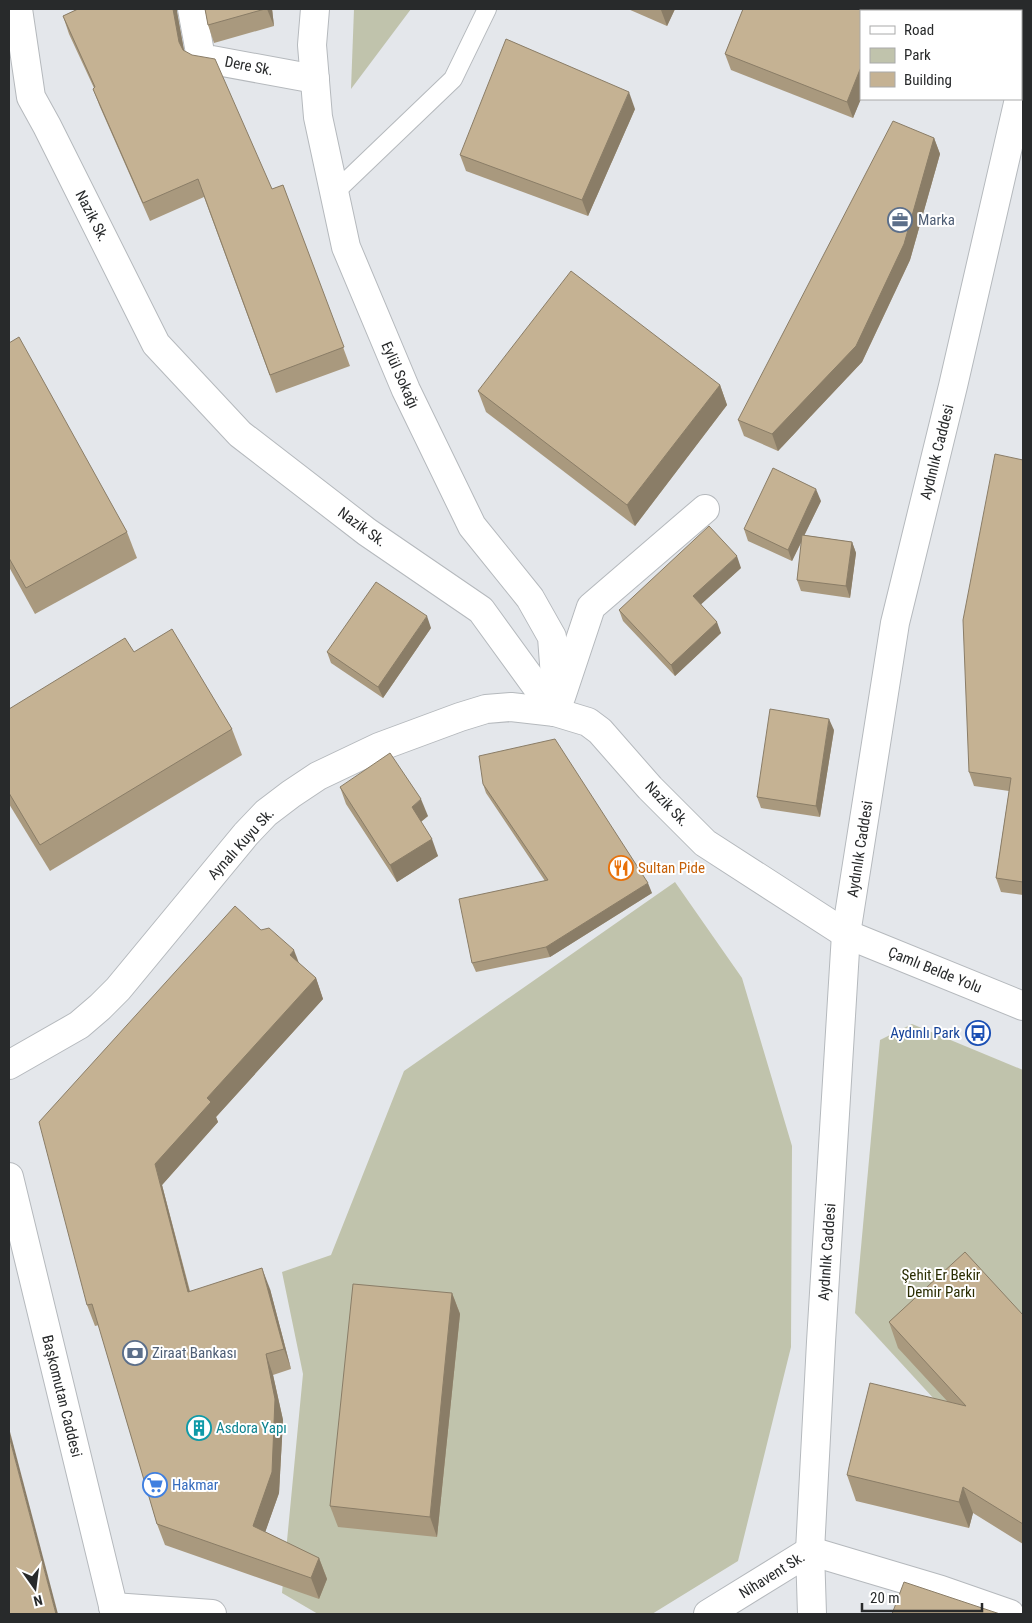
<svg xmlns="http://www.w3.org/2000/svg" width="1032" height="1623" viewBox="0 0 1032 1623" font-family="'Roboto Condensed',sans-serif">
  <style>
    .green { fill: #c0c3ac }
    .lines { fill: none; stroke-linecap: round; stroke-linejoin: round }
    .lane-casing { stroke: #b5b9bd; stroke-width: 20 }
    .street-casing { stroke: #b5b9bd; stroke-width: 30 }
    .secondary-casing { stroke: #b5b9bd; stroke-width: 30 }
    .lane { stroke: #fff; stroke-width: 18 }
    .street { stroke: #fff; stroke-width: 28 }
    .secondary { stroke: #fff; stroke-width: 28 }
    .wall { fill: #a9997e }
    .shaded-wall { fill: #8a7d67 }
    .building { fill: #c5b293; stroke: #8a7d67 }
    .labels { text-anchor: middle; stroke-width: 4; stroke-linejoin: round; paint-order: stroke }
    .street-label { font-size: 15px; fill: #282a2b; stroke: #fff }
    .service-label { font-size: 15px; fill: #4e5e75; stroke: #fff; text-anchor: start }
    .food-label { font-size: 15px; fill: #c56008; stroke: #fff; text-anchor: start }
    .transit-label { font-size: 15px; fill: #164399; stroke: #fff; text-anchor: end }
    .park-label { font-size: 15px; fill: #2a2d02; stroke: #fff }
    .culture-label { font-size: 15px; fill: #0d838f; stroke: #fff; text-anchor: start }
    .shop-label { font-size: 15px; fill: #366cbe; stroke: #fff; text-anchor: start }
  </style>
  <rect width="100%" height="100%" fill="#e4e7eb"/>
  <g class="green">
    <path d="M 354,9 L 411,9 L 351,89 Z"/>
    <path d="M 675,882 L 742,978 L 792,1146 L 791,1347 L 738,1561 L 652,1614 L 318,1614 L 282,1593 L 303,1374 L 282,1272 L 331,1255 L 404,1071 Z"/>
    <path d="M 912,1024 L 1023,1070 L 1023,1382 L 969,1437 L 855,1313 L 880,1040 Z"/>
  </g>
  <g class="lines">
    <defs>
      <path id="lane" d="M 334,193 L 453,79 L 487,9"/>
      <g id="street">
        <path d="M 18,9 L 31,97 L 47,126 L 156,344 L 240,434 L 367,532 L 481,610 L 555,712"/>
        <path d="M 192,9 L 201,58 L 315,79"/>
        <path d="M 315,9 L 312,45 L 318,117 L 346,247 L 406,390 L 472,526 L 530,598 L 552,637 L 555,677 L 555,712"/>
        <path d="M 561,697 L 591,607 L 705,509"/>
        <path d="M 113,1607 L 212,1614"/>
        <path d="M 708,1614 L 810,1551 L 941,1590 L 1010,1614"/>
      </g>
      <g id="secondary">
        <path d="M 9,1065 L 79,1025 L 100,1007 L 118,989 L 246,834 L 266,813 L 291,794 L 318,776 L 379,747 L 460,717 L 486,709 L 511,707 L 555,712 L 588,722 L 600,731 L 650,788 L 705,843 L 846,934 L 1023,1006"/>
        <path d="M 9,1177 L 115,1614"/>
        <path d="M 812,1614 L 810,1551 L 821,1342 L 846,934 L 895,623 L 953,386 L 1019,99"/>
      </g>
    </defs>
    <use href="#lane" class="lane-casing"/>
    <use href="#street" class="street-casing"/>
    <use href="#secondary" class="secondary-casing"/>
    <use href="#lane" class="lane"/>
    <use href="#street" class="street"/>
    <use href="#secondary" class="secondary"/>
  </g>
  <g class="wall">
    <path d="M 78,9 L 177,9 L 177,12 L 184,51 L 272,189 L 283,185 L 350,366 L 276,393 L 204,197 L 150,221 L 100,107 L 93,89 L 94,88 L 69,34 L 63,16 Z"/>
    <path d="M 205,9 L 272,9 L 274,26 L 214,43 L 208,25 Z"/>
    <path d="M 628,9 L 675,9 L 667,26 Z"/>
    <path d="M 743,9 L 896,9 L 853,118 L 731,70 L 725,54 Z"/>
    <path d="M 635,109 L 588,216 L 466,171 L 460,155 Z"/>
    <path d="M 934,138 L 940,154 L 910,260 L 862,362 L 778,451 L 744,436 L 738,420 Z"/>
    <path d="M 9,343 L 127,532 L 137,558 L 35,614 L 9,567 Z"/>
    <path d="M 720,385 L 727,405 L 635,526 L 486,412 L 478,391 Z"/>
    <path d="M 1023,460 L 1023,895 L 1001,892 L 996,878 L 1009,791 L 974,786 L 969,772 Z"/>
    <path d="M 821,501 L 804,535 L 852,542 L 856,553 L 850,598 L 801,591 L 797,580 L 802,541 L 792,561 L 748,541 L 744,529 Z"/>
    <path d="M 741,568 L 701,604 L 721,633 L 675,676 L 623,621 L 619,610 Z"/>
    <path d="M 431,628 L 383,698 L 331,663 L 327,652 Z"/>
    <path d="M 134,652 L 232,729 L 242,755 L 50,871 L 9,804 L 9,709 Z"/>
    <path d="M 834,730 L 820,817 L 761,808 L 757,797 Z"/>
    <path d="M 483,784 L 652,893 L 550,957 L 476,972 L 472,963 L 545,881 L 486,793 Z"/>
    <path d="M 340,787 L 428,816 L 421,822 L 438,856 L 397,882 L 346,804 Z"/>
    <path d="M 261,930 L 316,978 L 323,999 L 216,1117 L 218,1122 L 162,1185 L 190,1291 L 270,1289 L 291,1369 L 273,1375 L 283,1420 L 279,1493 L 265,1532 L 319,1558 L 327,1579 L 319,1599 L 165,1545 L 157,1524 L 99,1325 L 95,1326 L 87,1305 Z"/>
    <path d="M 452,1293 L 460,1314 L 437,1537 L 338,1527 L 330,1506 Z"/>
    <path d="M 1023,1315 L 1023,1544 L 973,1513 L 969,1528 L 856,1501 L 847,1475 L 948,1402 L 898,1348 L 889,1322 Z"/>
  </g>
  <g class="shaded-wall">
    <path d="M 173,9 L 177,9 L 177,12 L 186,61 L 179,42 Z"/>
    <path d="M 267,9 L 272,9 L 274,26 Z"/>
    <path d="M 661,9 L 675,9 L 667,26 L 661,10 Z"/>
    <path d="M 884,9 L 896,9 L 895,11 L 883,11 Z"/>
    <path d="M 861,67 L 861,99 L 853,118 L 847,102 Z"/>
    <path d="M 629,92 L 635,109 L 588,216 L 582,200 Z"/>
    <path d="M 934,138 L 940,154 L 910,260 L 862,362 L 778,451 L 772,434 Z"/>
    <path d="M 720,385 L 727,405 L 635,526 L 627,505 Z"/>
    <path d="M 816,489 L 821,501 L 792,561 L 788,550 Z"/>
    <path d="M 852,542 L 856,553 L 850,598 L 846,586 Z"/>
    <path d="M 737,556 L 741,568 L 697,608 L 693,596 Z"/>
    <path d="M 427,616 L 431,628 L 383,698 L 378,687 Z"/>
    <path d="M 717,622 L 721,633 L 675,676 L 671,665 Z"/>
    <path d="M 829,719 L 834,730 L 820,817 L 816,806 Z"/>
    <path d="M 421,799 L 428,816 L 418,824 L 412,807 Z"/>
    <path d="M 432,839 L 438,856 L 397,882 L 390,865 Z"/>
    <path d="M 648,883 L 652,893 L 550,957 L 546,947 Z"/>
    <path d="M 294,950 L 302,971 L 290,955 Z"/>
    <path d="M 316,978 L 323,999 L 216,1117 L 218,1122 L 162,1185 L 195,1313 L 188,1292 L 155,1164 L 207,1098 Z"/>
    <path d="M 262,1268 L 270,1289 L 291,1369 L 284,1349 Z"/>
    <path d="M 452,1293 L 460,1314 L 437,1537 L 430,1517 Z"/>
    <path d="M 266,1354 L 273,1375 L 283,1420 L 279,1493 L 260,1547 L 253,1526 Z"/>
    <path d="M 9,1428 L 58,1614 L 56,1614 L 9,1436 Z"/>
    <path d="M 963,1487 L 973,1513 L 969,1528 L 959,1502 Z"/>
    <path d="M 319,1558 L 327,1579 L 319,1599 L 311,1578 Z"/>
  </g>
  <g class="building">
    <path d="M 78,9 L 173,9 L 179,42 L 183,50 L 192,55 L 215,59 L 272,189 L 283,185 L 344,347 L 270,375 L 198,179 L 143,203 L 93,89 L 95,87 L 63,16 Z"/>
    <path d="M 205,9 L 265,9 L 208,25 Z"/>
    <path d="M 743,9 L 884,9 L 883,11 L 861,11 L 861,67 L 847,102 L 725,54 Z"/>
    <path d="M 506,39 L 629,92 L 582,200 L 460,155 Z"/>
    <path d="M 893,121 L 934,138 L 904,244 L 856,346 L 772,434 L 738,420 Z"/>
    <path d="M 571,271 L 720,385 L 627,505 L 478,391 Z"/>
    <path d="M 19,337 L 127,532 L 26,588 L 9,558 L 9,343 Z"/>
    <path d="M 995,454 L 1023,460 L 1023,882 L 996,878 L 1011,778 L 969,772 L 963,620 Z"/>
    <path d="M 773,468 L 816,489 L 788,550 L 744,529 Z"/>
    <path d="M 709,526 L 737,556 L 693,596 L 717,622 L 671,665 L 619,610 Z"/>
    <path d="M 802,535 L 852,542 L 846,586 L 797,580 Z"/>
    <path d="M 376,582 L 427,616 L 378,687 L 327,652 Z"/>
    <path d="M 172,629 L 232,729 L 40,845 L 9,793 L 9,709 L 125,638 L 134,652 Z"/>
    <path d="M 770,709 L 829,719 L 816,806 L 757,797 Z"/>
    <path d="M 555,739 L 648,883 L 546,947 L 472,963 L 459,899 L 548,880 L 483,784 L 479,756 Z"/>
    <path d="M 390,753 L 421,799 L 412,807 L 432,839 L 390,865 L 340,787 Z"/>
    <path d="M 235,906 L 261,930 L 269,928 L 294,950 L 290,955 L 316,978 L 207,1098 L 211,1102 L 155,1164 L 188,1292 L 262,1268 L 284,1349 L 266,1354 L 275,1399 L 272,1472 L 253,1526 L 319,1558 L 311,1578 L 157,1524 L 92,1304 L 87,1305 L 39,1122 Z"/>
    <path d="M 965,1252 L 1023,1315 L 1023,1524 L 963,1487 L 959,1502 L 847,1475 L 870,1383 L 966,1406 L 889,1322 Z"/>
    <path d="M 353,1284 L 452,1293 L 430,1517 L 330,1506 Z"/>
    <path d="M 9,1436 L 56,1614 L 9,1614 Z"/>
    <path d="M 904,1582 L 1000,1614 L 892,1614 Z"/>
  </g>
  <defs>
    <symbol id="office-ring" viewBox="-11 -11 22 22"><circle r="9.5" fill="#fff" stroke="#5c6f8a" stroke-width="1.5"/><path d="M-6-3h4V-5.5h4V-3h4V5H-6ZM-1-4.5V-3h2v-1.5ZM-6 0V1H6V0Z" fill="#5c6f8a"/></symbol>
    <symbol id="restaurant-ring" viewBox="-11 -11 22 22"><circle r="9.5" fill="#fff" stroke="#e8710a" stroke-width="1.5"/><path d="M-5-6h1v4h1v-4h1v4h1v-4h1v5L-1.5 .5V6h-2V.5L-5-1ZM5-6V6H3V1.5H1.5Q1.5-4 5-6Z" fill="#e8710a"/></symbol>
    <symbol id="bus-ring" viewBox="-11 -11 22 22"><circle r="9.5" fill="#fff" stroke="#1a4fb4" stroke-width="1.5"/><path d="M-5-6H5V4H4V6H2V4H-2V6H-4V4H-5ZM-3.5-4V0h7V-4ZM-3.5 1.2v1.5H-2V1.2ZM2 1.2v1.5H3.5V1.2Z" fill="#1a4fb4"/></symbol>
    <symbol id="bank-ring" viewBox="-11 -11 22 22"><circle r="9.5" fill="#fff" stroke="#5c6f8a" stroke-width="1.5"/><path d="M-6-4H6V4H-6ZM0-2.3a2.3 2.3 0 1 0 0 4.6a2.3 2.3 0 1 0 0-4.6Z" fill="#5c6f8a"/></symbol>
    <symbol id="building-ring" viewBox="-11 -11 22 22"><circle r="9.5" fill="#fff" stroke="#0f9aa8" stroke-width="1.5"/><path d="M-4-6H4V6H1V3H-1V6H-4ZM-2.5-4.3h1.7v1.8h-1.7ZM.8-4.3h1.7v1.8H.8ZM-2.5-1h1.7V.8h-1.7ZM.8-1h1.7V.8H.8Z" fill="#0f9aa8"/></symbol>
    <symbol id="supermarket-ring" viewBox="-11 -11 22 22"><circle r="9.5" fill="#fff" stroke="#3f7fe0" stroke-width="1.5"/><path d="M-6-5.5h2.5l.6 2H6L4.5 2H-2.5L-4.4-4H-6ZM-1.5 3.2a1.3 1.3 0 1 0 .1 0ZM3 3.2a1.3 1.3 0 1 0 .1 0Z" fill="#3f7fe0"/></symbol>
  </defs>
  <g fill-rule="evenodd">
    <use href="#office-ring" x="886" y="206" width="28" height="28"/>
    <use href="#restaurant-ring" x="607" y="854" width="28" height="28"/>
    <use href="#bus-ring" x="964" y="1019" width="28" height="28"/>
    <use href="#bank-ring" x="121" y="1339" width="28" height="28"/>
    <use href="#building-ring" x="185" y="1414" width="28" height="28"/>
    <use href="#supermarket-ring" x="141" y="1471" width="28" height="28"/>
  </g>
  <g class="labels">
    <g class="street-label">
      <text transform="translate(249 66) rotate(11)" y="5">Dere Sk.</text>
      <text transform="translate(92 216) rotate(63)" y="5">Nazik Sk.</text>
      <text transform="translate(400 375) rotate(66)" y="5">Eylül Sokağı</text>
      <text transform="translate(937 452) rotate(-76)" y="5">Aydınlık Caddesi</text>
      <text transform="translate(362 527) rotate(36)" y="5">Nazik Sk.</text>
      <text transform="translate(667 804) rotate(46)" y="5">Nazik Sk.</text>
      <text transform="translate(241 844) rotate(-48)" y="5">Aynalı Kuyu Sk.</text>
      <text transform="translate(860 849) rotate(-81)" y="5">Aydınlık Caddesi</text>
      <text transform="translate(935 970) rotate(22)" y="5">Çamlı Belde Yolu</text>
      <text transform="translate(827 1252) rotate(-86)" y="5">Aydınlık Caddesi</text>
      <text transform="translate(62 1396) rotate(76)" y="5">Başkomutan Caddesi</text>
      <text transform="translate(772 1575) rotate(-32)" y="5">Nihavent Sk.</text>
    </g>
    <g class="service-label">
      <text x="918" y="225">Marka</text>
      <text x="152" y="1358">Ziraat Bankası</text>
    </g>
    <g class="food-label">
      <text x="638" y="873">Sultan Pide</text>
    </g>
    <g class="transit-label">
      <text x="960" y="1038">Aydınlı Park</text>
    </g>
    <g class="park-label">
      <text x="941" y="1280">Şehit Er Bekir<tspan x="941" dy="17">Demir Parkı</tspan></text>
    </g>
    <g class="culture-label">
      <text x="216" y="1433">Asdora Yapı</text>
    </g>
    <g class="shop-label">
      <text x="172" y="1490">Hakmar</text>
    </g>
  </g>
  <rect width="1032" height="1623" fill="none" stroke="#282a2b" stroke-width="20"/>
  <rect x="860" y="10" width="162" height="90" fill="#ffffff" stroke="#a9aaaa"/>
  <rect x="870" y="26" width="25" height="8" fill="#ffffff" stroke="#a9aaaa"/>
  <text x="904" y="35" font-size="15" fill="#282a2b">Road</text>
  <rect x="870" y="48" width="25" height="15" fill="#c0c3ac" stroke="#a9aaaa"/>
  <text x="904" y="60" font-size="15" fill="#282a2b">Park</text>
  <rect x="870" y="72" width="25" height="15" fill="#c5b293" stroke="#a9aaaa"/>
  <text x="904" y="85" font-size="15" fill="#282a2b">Building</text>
  <g transform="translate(35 1588) rotate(166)" stroke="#ffffff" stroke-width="4" paint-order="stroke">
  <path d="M0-4L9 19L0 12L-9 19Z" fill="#282a2b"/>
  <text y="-8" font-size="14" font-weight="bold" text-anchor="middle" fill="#282a2b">N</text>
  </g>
  <path d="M862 1603v8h120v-8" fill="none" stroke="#282a2b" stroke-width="2.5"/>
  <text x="870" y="1603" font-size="15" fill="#282a2b" stroke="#ffffff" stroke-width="4" paint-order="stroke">20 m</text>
</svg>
